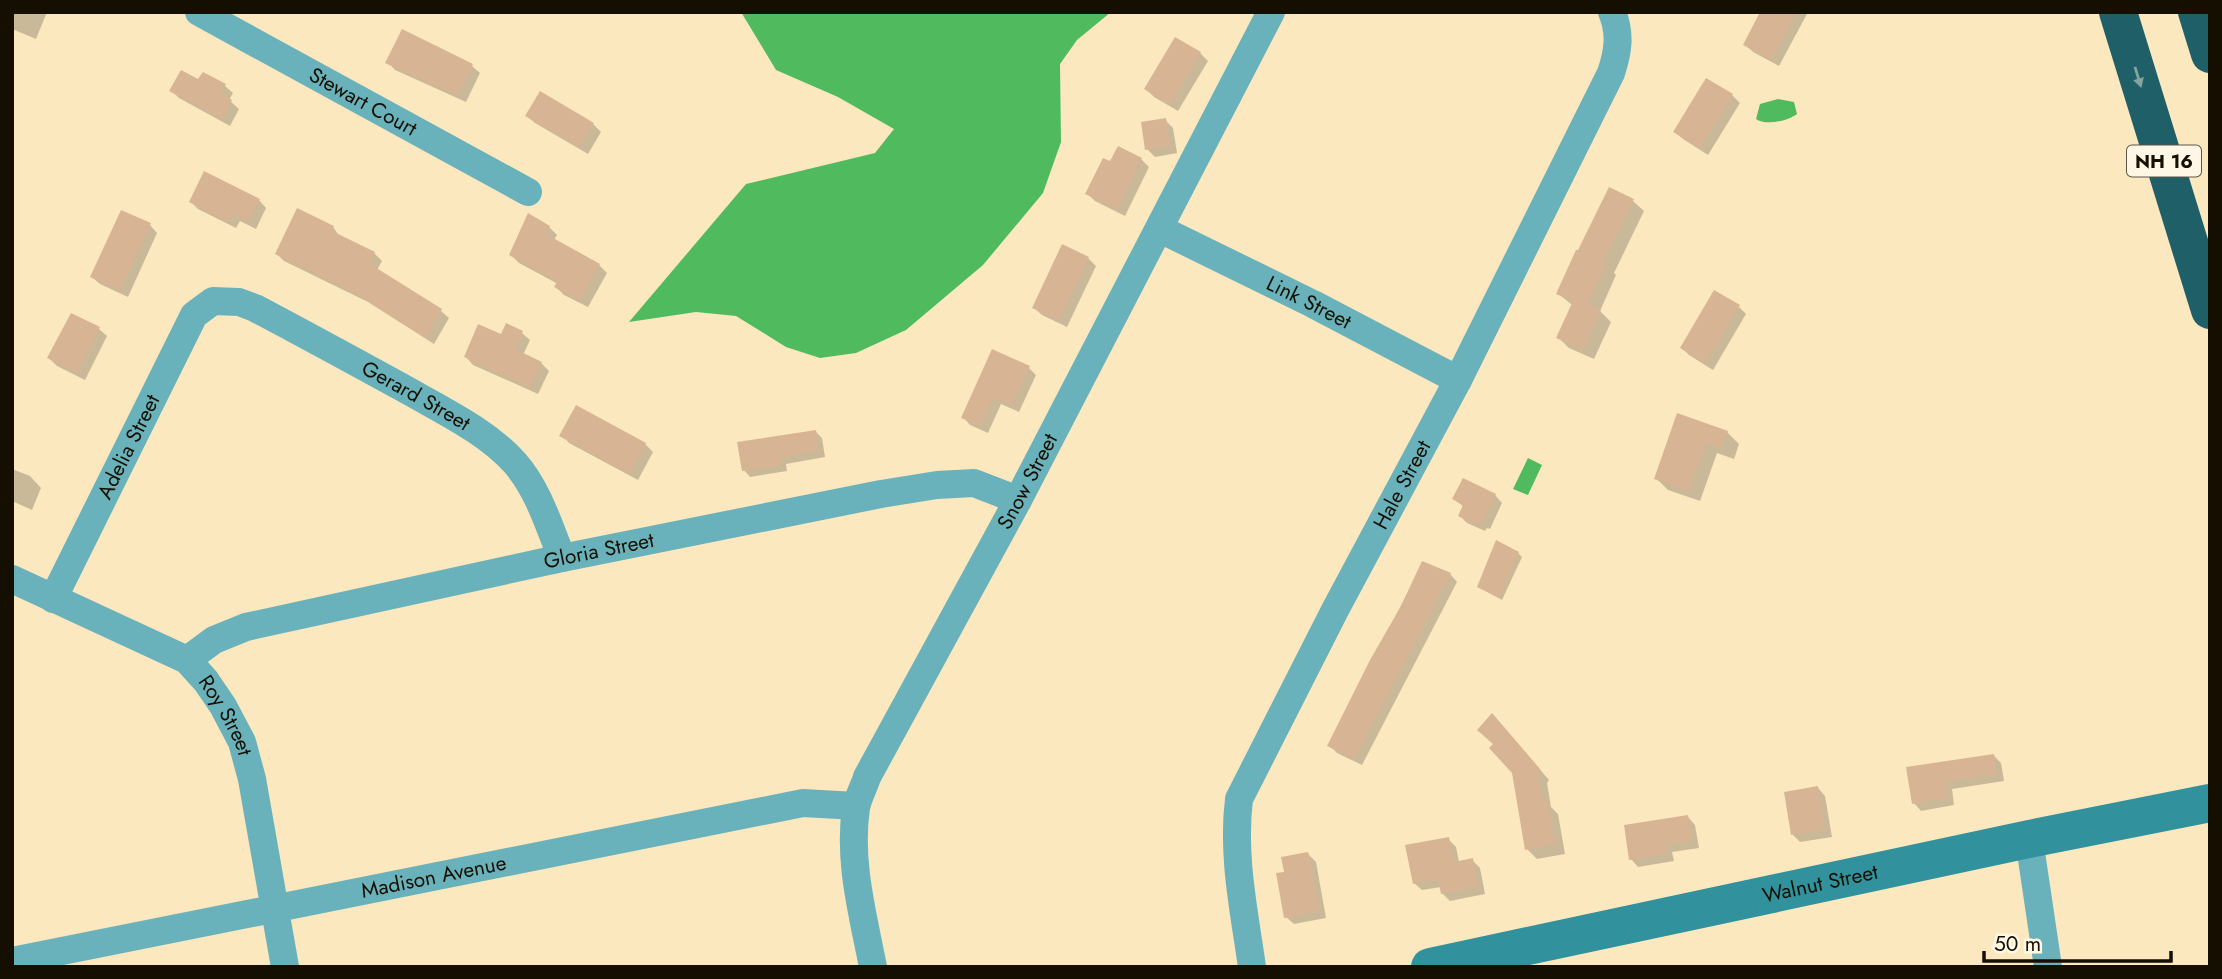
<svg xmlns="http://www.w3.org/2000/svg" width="2222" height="979" viewBox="0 0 2222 979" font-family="Jost,sans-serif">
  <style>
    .water { fill: #50ba5e }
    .shadow { fill: #0003 }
    .building { fill: #d7b594 }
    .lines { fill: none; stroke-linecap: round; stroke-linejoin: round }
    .street { stroke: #6ab2bb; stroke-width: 28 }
    .secondary { stroke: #31919d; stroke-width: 38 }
    .highway { stroke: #1f6068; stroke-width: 38 }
    .oneway { fill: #84a4a1 }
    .labels { text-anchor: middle; stroke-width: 5; stroke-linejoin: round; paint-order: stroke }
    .shield { fill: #fff7e6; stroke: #5b5546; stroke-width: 2 }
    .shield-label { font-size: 19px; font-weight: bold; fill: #150f02 }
    .street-label { font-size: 21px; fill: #150f02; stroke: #fff7e6 }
  </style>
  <rect width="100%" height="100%" fill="#fce8be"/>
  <g class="water">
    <path d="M 741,12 L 1111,12 L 1077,40 L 1060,64 L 1061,142 L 1043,193 L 983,265 L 906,330 L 856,353 L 820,358 L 786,347 L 736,316 L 696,312 L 629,322 L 746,184 L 875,153 L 894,129 L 838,97 L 776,70 Z"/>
    <path d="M 1778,99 L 1794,102 L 1797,114 C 1788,121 1765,126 1756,119 L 1760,104 Z"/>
    <path d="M 1528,458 L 1542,465 L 1528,495 L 1513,489 Z"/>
  </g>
  <g class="shadow">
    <path d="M 12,12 L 47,12 L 36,39 L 12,29 Z"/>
    <path d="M 1762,12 L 1808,12 L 1779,66 L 1753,52 L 1745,44 Z"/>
    <path d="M 403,32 L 472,66 L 480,73 L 466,102 L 395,70 L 388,62 Z"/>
    <path d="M 1200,53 L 1208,61 L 1178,111 L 1154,97 L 1146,89 Z"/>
    <path d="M 199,81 L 225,86 L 233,93 L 229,100 L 239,109 L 230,126 L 179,98 L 172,91 Z"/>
    <path d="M 1732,95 L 1740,103 L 1708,155 L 1683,139 L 1675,132 Z"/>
    <path d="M 527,116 L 593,124 L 601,132 L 588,154 L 535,123 Z"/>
    <path d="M 1165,120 L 1173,128 L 1177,153 L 1155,157 L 1147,149 Z"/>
    <path d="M 1141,159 L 1149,167 L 1125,216 L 1095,201 L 1087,193 L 1111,164 Z"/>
    <path d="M 1610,189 L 1633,201 L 1644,211 L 1614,273 L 1616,275 L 1600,311 L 1611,322 L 1594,359 L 1569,348 L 1558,337 L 1573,306 L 1558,293 Z"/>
    <path d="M 259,200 L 266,208 L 256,229 L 240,221 L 236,228 L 198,209 L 191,202 Z"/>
    <path d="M 150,225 L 157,233 L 128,297 L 100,284 L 92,277 Z"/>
    <path d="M 333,227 L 340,237 L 374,253 L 382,261 L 377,270 L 441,311 L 449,318 L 434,344 L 368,302 L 284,261 L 277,254 Z"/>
    <path d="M 549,227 L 557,235 L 554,240 L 599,265 L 607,273 L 588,307 L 564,295 L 556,287 L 558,284 L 519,263 L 511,255 Z"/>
    <path d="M 1088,258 L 1096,266 L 1067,327 L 1042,315 L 1034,308 Z"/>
    <path d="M 1739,307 L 1746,314 L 1713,370 L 1689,355 L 1682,348 Z"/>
    <path d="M 71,315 L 99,329 L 107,336 L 85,380 L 57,366 L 49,358 Z"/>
    <path d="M 522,333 L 530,340 L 523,355 L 541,363 L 549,371 L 538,394 L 473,365 L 466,357 L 501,337 Z"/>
    <path d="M 1029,368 L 1036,375 L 1019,412 L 1001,404 L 988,433 L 970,425 L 963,417 Z"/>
    <path d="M 1678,415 L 1727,432 L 1739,444 L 1734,459 L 1717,453 L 1700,501 L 1668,490 L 1656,478 Z"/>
    <path d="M 815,431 L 822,438 L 825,457 L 786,464 L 787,471 L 750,477 L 744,470 Z"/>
    <path d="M 562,435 L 645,444 L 653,452 L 638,480 L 569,443 Z"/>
    <path d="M 12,469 L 30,476 L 41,488 L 32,510 L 12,501 Z"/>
    <path d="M 1495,495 L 1502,503 L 1490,529 L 1487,528 L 1485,531 L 1467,523 L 1460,516 L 1464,507 L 1454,499 Z"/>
    <path d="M 1518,553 L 1522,557 L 1502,600 L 1479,587 Z"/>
    <path d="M 1423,563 L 1450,574 L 1457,582 L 1362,765 L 1337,753 L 1329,745 Z"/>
    <path d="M 1502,725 L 1549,780 L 1547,783 L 1551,807 L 1558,814 L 1565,854 L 1537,859 L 1527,849 L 1513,773 L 1494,744 Z"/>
    <path d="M 1993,755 L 2001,763 L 2004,781 L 1952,789 L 1954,805 L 1921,811 L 1914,803 L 1908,769 Z"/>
    <path d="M 1818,788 L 1825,796 L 1832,837 L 1800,842 L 1792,834 Z"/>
    <path d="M 1688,817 L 1695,825 L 1699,848 L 1672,852 L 1674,861 L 1638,867 L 1631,859 Z"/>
    <path d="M 1448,839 L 1456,847 L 1459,862 L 1472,860 L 1480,868 L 1485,894 L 1450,901 L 1442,893 L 1441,887 L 1422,890 L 1414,883 Z"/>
    <path d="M 1308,854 L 1316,862 L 1326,918 L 1294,924 L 1286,917 L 1286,873 Z"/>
  </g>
  <g class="building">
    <path d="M 1760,12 L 1797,12 L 1771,60 L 1743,45 Z"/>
    <path d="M 402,29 L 473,64 L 458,96 L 385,63 Z"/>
    <path d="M 1175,37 L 1201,52 L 1170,105 L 1144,89 Z"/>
    <path d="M 181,70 L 198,79 L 203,72 L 226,84 L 221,94 L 232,100 L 222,119 L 169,91 Z"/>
    <path d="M 1706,78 L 1733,94 L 1700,148 L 1673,132 Z"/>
    <path d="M 540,91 L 594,123 L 579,147 L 525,116 Z"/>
    <path d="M 1166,118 L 1170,146 L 1145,150 L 1141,122 Z"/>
    <path d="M 1118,146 L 1142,158 L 1117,209 L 1085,194 L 1103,158 L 1110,161 Z"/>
    <path d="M 204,171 L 260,199 L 248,222 L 232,214 L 228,222 L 189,202 Z"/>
    <path d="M 1609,187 L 1634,199 L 1603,262 L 1607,263 L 1588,304 L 1601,310 L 1583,350 L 1556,338 L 1573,301 L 1556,294 L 1576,250 L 1578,250 Z"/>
    <path d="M 297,208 L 334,226 L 332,231 L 375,252 L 370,264 L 442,309 L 426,338 L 358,295 L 275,254 Z"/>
    <path d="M 121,210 L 151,223 L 120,291 L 90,277 Z"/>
    <path d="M 528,213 L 550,226 L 546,234 L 600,264 L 580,301 L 554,287 L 557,282 L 509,255 Z"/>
    <path d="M 1062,244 L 1089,257 L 1059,320 L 1032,308 Z"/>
    <path d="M 1714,290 L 1740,305 L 1705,363 L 1680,348 Z"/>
    <path d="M 71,313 L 100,327 L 77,373 L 47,358 Z"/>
    <path d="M 506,323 L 523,331 L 515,349 L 542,362 L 530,388 L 464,357 L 478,324 L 501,334 Z"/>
    <path d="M 992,349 L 1030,366 L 1011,405 L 993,397 L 980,426 L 961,418 Z"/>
    <path d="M 576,405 L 646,443 L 630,474 L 559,436 Z"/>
    <path d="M 1677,413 L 1728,431 L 1722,448 L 1706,443 L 1689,491 L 1654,479 Z"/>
    <path d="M 816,430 L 819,450 L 781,458 L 782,465 L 742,471 L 737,442 Z"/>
    <path d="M 1463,478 L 1496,494 L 1482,523 L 1479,521 L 1477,525 L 1458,516 L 1463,505 L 1452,499 Z"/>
    <path d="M 1496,540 L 1519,552 L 1499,598 L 1477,587 Z"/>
    <path d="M 1422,561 L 1451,573 L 1354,759 L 1327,746 L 1370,660 L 1401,606 Z"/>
    <path d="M 1492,713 L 1540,769 L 1537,772 L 1543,802 L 1548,801 L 1555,844 L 1525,850 L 1512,773 L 1489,748 L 1493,744 L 1477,730 Z"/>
    <path d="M 1994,754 L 1997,774 L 1945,782 L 1947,798 L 1912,804 L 1906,767 Z"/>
    <path d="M 1818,786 L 1825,830 L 1791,835 L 1784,792 Z"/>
    <path d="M 1688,815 L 1692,841 L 1665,845 L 1667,854 L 1629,860 L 1624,825 Z"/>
    <path d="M 1449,837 L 1454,862 L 1473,858 L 1478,887 L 1441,894 L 1438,879 L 1413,884 L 1405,845 Z"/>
    <path d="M 1308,852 L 1320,911 L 1284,918 L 1276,873 L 1284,872 L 1281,857 Z"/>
  </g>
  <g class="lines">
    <g class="street">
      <path id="s1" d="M 199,12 L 528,192"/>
      <path id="s2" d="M 1160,229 L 1313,304 L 1458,380"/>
      <path id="s3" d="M 12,579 L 187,660 L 206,681 L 223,706 L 242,742 L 252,779 L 285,967"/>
      <path id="s4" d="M 53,599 L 194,315 L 213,301 L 239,302 L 255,308 C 308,336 361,365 414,394 C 449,414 488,433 515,463 C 538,489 549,526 562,558"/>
      <path id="s5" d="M 187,660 L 214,640 L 246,627 L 562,558 L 881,494 L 937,485 L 974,483 L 1018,500"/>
      <path d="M 2029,839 L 2048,967"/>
      <path id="s6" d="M 12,961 L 803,803 L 856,806"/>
      <path id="s7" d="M 873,967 C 863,915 848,861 856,808 C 858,797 864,787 867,777 L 1018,500 L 1271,12"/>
      <path id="s8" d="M 1252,967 C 1244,910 1232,856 1239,799 L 1335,610 L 1458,380 L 1611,73 C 1618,52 1621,34 1612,12"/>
    </g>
    <path class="secondary" id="s9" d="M 1430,967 L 2029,839 L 2210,803"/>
    <g class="highway">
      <path d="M 2118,12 L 2210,310"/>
      <path d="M 2197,12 L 2210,54"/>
    </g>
  </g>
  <defs><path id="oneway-solid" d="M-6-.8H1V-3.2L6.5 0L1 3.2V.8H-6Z" transform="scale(1.75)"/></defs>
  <use class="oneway" href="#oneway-solid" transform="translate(2138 77) rotate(73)"/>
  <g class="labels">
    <rect class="shield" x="2127" y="145.5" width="74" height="31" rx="5"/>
    <g class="shield-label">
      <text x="2164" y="168">NH 16</text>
    </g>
    <g class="street-label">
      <text dy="7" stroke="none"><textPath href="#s1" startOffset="187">Stewart Court</textPath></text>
      <text dy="7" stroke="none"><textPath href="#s2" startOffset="166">Link Street</textPath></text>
      <text dy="7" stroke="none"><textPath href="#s4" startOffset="567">Gerard Street</textPath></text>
      <text dy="7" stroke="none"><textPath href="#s4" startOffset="170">Adelia Street</textPath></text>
      <text dy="7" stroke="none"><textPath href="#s7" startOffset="530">Snow Street</textPath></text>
      <text dy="7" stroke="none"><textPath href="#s8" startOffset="523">Hale Street</textPath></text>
      <text dy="7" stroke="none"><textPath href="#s5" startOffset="429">Gloria Street</textPath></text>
      <text dy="7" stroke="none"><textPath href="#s3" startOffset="261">Roy Street</textPath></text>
      <text dy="7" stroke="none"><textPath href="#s6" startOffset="430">Madison Avenue</textPath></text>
      <text dy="7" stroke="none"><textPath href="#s9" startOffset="399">Walnut Street</textPath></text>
    </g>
  </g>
  <rect width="2222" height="979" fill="none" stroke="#150f02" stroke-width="28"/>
  <path d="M1984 951v10h187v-10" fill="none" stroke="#150f02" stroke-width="3.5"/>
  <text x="1994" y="951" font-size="21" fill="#150f02" stroke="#fff7e6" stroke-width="5" paint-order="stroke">50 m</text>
</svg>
